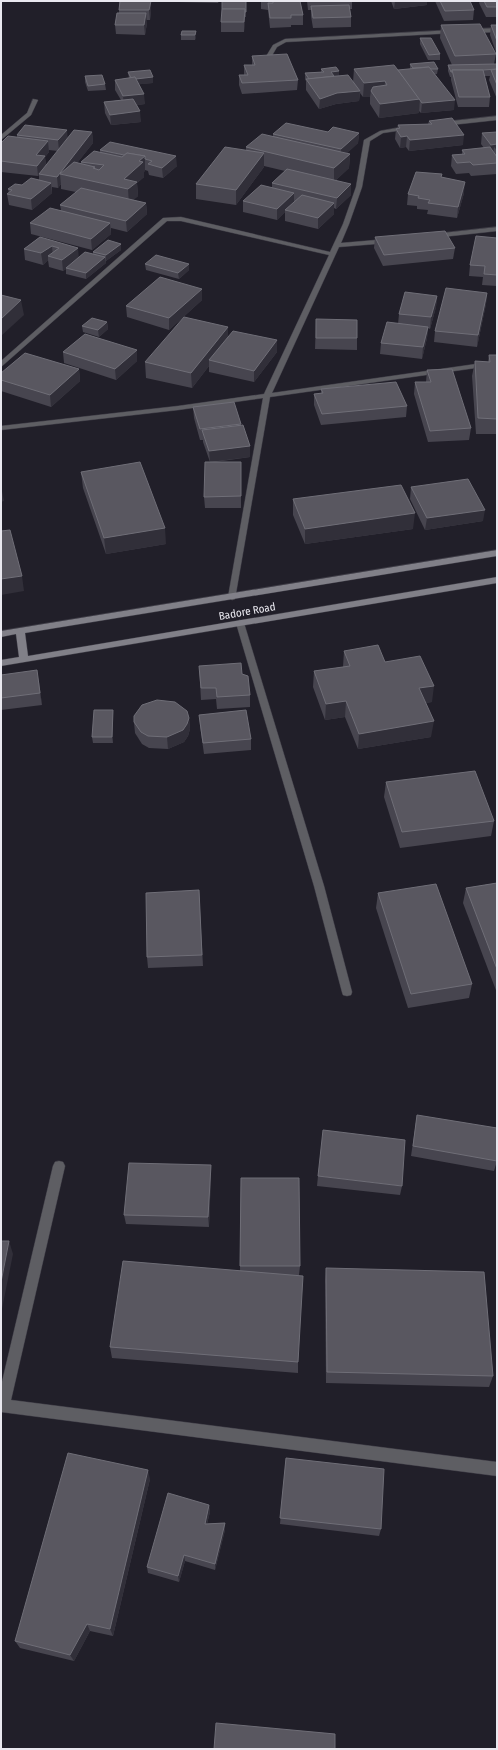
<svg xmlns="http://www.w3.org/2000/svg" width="498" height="1750" viewBox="0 0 498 1750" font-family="'Fira Sans Condensed',sans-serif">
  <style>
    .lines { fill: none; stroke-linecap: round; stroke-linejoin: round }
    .minor-casing { stroke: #3d3b45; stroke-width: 1 }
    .secondary-casing { stroke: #3d3b45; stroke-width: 1 }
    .minor { fill: #5e5e63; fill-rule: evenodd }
    .secondary { fill: #818088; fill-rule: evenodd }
    .wall { fill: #47454f; fill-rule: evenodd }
    .shaded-wall { fill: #312f39 }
    .building { fill: #595760; stroke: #6f6e77 }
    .labels { text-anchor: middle; stroke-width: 3.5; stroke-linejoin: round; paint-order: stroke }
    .street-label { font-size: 11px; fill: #e9e8ef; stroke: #211f29 }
  </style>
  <rect width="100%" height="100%" fill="#211f29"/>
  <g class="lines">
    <defs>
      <g id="minor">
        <path d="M 497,28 L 497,32 L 471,33 L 468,31 L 471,29 Z"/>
        <path d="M 453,30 L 455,33 L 286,42 L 277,47 L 267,64 L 262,63 L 273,45 L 285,39 Z"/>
        <path d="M 33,99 L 38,100 L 31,115 L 1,140 L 1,135 L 27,113 Z"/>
        <path d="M 497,116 L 497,120 L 442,126 L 439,124 L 442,122 Z"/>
        <path d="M 408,126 L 410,127 L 410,129 L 383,133 L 370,141 L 362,187 L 349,224 L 341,243 L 388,239 L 391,241 L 388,243 L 339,247 L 272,393 L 497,361 L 497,365 L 270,397 L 235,599 L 232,600 L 228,597 L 263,398 L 178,410 L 1,430 L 1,426 L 178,406 L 264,394 L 329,255 L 181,221 L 167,221 L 1,367 L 1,361 L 163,218 L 181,217 L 330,252 L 343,224 L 356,187 L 364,140 L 380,131 Z"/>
        <path d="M 497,227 L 497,231 L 433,238 L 430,236 L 433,234 Z"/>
        <path d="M 240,620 L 244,623 L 324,886 L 352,992 L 351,995 L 347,996 L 343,995 L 342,992 L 314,886 L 236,623 Z"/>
        <path d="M 59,1161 L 63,1162 L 65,1166 L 11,1400 L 497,1462 L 497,1476 L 1,1412 L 1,1386 L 53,1166 L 55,1162 Z"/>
      </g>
      <path id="secondary" d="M 497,550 L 497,556 L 25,633 L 28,656 L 497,577 L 497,583 L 1,666 L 1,660 L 19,657 L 16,634 L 1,637 L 1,631 Z"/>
    </defs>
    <use href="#minor" class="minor-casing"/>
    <use href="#secondary" class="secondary-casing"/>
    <use href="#minor" class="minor"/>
    <use href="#secondary" class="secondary"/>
  </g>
  <g class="wall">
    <path d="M 120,1 L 151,11 L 150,20 L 146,20 L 147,23 L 145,35 L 116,34 L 115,25 L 119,13 L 119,10 Z"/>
    <path d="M 178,1 L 219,1 L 218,3 L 178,2 Z"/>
    <path d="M 246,1 L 246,17 L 245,17 L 244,32 L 221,32 L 221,22 Z"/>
    <path d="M 261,1 L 300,1 L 303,15 L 303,25 L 291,25 L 291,27 L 270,28 L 268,10 L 261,9 Z"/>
    <path d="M 307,1 L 352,1 L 352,9 L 350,9 L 351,17 L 351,27 L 313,28 L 311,16 L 311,10 L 308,10 Z"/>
    <path d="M 391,1 L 427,1 L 427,5 L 394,9 Z"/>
    <path d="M 435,1 L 470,1 L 474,10 L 473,20 L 444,21 Z"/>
    <path d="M 480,1 L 497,1 L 497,17 L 486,17 L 479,3 Z"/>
    <path d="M 441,25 L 496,54 L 494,64 L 497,65 L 497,99 L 489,80 L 490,76 L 484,76 L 490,97 L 489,107 L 458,107 L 451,80 L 451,77 L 450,77 L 448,71 L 448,65 L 452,65 L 440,38 Z"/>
    <path d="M 491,25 L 497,25 L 497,55 L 496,52 L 490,35 Z"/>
    <path d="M 196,31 L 196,37 L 195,40 L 181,40 L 181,35 Z"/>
    <path d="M 420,38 L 440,54 L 440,60 L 428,60 L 420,44 Z"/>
    <path d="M 252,56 L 298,80 L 297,90 L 242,94 L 239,85 L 239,75 L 244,75 L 244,65 L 252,65 Z"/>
    <path d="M 410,64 L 438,69 L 437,74 L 435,74 L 454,110 L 421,113 L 419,111 L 419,113 L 379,118 L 370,104 L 370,97 L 363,97 L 360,93 L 359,101 L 336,104 L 319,109 L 306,90 L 306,81 L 305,79 L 305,73 L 321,72 L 321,69 L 353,82 L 354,69 L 398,70 L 410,69 Z"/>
    <path d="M 128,72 L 153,83 L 139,84 L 145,104 L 137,105 L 141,122 L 111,125 L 105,113 L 104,102 L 121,100 L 115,90 L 115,80 L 129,78 Z"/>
    <path d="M 85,76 L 105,84 L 106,90 L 88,91 L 85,82 Z"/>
    <path d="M 429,121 L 463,145 L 409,151 L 406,147 L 400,148 L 395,139 L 396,129 L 397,129 L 398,125 L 428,124 Z"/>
    <path d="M 67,130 L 67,138 L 92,132 L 93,143 L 77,163 L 81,164 L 81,162 L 100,152 L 100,150 L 177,166 L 163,178 L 149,175 L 148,171 L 145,170 L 144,172 L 144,177 L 137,183 L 138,196 L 133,200 L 146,203 L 147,214 L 127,232 L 111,228 L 111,234 L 92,250 L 31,234 L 30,223 L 61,210 L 60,205 L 76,192 L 61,189 L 61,184 L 58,188 L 52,187 L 52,193 L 32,210 L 9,205 L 7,194 L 9,193 L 8,189 L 39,180 L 39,175 L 38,176 L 1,172 L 1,143 L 17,137 L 17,135 ZM 49,150 L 58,151 L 46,166 L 45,157 L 49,152 Z"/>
    <path d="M 328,132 L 359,133 L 358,143 L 347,153 L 350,154 L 349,168 L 336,180 L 351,195 L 336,209 L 334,208 L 334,214 L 318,229 L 285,221 L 285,212 L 277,220 L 243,212 L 243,201 L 272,188 L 272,183 L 285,171 L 264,166 L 264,167 L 236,205 L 196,199 L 196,184 L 246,150 L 246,147 L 273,136 L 273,134 Z"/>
    <path d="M 497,132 L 497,174 L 471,176 L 469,173 L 456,174 L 451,166 L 452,155 L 462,154 L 462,150 L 484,148 L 481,144 L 482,133 Z"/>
    <path d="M 442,177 L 464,193 L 457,218 L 427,214 L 428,210 L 417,209 L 417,206 L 407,205 L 408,194 Z"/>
    <path d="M 40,237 L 79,257 L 93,254 L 93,252 L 121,244 L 121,250 L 106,261 L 106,263 L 86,279 L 66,274 L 66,269 L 63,271 L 49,267 L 48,260 L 43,265 L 25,260 L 24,249 Z"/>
    <path d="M 375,237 L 455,248 L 453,259 L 383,266 L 374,248 Z"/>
    <path d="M 497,238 L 497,286 L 482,285 L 483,277 L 469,276 L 470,265 Z"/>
    <path d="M 145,264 L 189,270 L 179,279 L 146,270 Z"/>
    <path d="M 487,293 L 486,304 L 477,347 L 434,342 L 435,331 Z"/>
    <path d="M 437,296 L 436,307 L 430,329 L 428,328 L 427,338 L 422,359 L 380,354 L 381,343 L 398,324 L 399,314 Z"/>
    <path d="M 202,300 L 169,330 L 127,317 L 126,306 Z"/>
    <path d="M 316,319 L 357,338 L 357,350 L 315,349 Z"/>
    <path d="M 107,322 L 108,329 L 99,337 L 83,332 L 82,326 Z"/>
    <path d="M 228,327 L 228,337 L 277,340 L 277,352 L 254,382 L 209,372 L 209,366 L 192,388 L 146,378 L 145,362 Z"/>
    <path d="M 63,352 L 137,361 L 116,380 L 64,363 Z"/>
    <path d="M 489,355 L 497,355 L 497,434 L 476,434 L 472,376 L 475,361 L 488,362 Z"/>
    <path d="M 79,369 L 80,381 L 51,407 L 1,391 L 1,373 Z"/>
    <path d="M 427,370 L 471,428 L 469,440 L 428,442 L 414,394 L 415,382 L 426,382 Z"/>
    <path d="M 321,389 L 407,406 L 406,417 L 321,425 L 314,405 L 314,394 L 321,393 Z"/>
    <path d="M 193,407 L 241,424 L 241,426 L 250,446 L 250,457 L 215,462 L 241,462 L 241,508 L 205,508 L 204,497 L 210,462 L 203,442 L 203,440 L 200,440 L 194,418 Z"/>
    <path d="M 81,472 L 166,544 L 106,554 L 83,488 Z"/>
    <path d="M 411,487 L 483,521 L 425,530 L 410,499 Z"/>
    <path d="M 293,499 L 413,529 L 305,544 L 293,515 Z"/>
    <path d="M 344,651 L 385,662 L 432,702 L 425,703 L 431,737 L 358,749 L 345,717 L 325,720 L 313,687 L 314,671 L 343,667 Z"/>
    <path d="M 199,666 L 242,674 L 250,695 L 250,707 L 217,709 L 216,699 L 201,700 Z"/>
    <path d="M 1,675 L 39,682 L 42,705 L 1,710 Z"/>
    <path d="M 113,710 L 113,743 L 93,743 L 92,737 Z"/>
    <path d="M 199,715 L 251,739 L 251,750 L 204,754 L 200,726 Z"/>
    <path d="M 189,718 L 190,729 L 188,736 L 184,742 L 168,749 L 149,748 L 142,744 L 135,733 L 134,722 Z"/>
    <path d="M 386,782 L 494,821 L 491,836 L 400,848 L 384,797 Z"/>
    <path d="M 497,883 L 497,993 L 463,903 L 466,888 Z"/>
    <path d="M 199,890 L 203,966 L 148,968 L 147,957 Z"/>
    <path d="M 378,893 L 472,984 L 469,998 L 408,1008 L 376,908 Z"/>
    <path d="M 417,1115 L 497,1161 L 494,1171 L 411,1156 Z"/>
    <path d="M 211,1165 L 211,1175 L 209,1227 L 126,1224 L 124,1215 Z"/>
    <path d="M 318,1176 L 402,1186 L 400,1195 L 317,1186 Z"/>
    <path d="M 241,1178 L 300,1266 L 299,1275 L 295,1275 L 298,1362 L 298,1373 L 112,1358 L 110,1347 L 240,1271 Z"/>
    <path d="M 326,1268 L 493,1376 L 489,1387 L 326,1383 L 325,1280 Z"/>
    <path d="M 286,1458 L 381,1529 L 379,1536 L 280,1524 Z"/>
    <path d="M 150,1479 L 113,1636 L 90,1631 L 74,1661 L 20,1648 L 15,1641 Z"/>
    <path d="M 209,1505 L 210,1512 L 207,1524 L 225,1523 L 225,1530 L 215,1570 L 185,1561 L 179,1582 L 148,1573 L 147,1567 Z"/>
  </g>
  <g class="shaded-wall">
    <path d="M 151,1 L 151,11 L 150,20 L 149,10 Z"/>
    <path d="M 395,1 L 427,1 L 427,5 L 394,9 Z"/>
    <path d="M 245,9 L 245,19 L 244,32 L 244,22 Z"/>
    <path d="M 146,13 L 147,23 L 145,35 L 144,25 Z"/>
    <path d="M 196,31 L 196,37 L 195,40 L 195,35 Z"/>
    <path d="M 339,71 L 339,77 L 331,78 L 331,72 Z"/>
    <path d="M 153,77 L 153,83 L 132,85 L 131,79 Z"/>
    <path d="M 385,81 L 384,95 L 371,91 L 370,97 L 363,97 L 364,83 Z"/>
    <path d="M 360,91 L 359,101 L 336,104 L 319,109 L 320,99 L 337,93 Z"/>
    <path d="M 144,94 L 145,104 L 124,107 L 123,96 Z"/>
    <path d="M 420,99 L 419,113 L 379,118 L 380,104 Z"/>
    <path d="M 455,100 L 454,110 L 421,113 L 422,103 Z"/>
    <path d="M 140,111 L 141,122 L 111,125 L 110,115 Z"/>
    <path d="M 67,130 L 68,141 L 59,151 L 58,140 Z"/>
    <path d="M 92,132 L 93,143 L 67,176 L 60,174 L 61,184 L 58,188 L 57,177 Z"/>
    <path d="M 359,133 L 358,143 L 340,160 L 341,149 Z"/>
    <path d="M 464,135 L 463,145 L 409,151 L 410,140 Z"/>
    <path d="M 407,136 L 406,147 L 400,148 L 401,137 Z"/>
    <path d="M 48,141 L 49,152 L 45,157 L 46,167 L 39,174 L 38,176 L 36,155 Z"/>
    <path d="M 497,144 L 497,150 L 494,147 L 493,155 L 489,155 L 491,145 Z"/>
    <path d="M 264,153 L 264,167 L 236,205 L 236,190 Z"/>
    <path d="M 350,154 L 349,168 L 334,182 L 334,168 Z"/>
    <path d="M 145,156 L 145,171 L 144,172 L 144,177 L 137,183 L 138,196 L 129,204 L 128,189 L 124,179 L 139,161 Z"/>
    <path d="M 176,156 L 177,166 L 163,178 L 162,168 Z"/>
    <path d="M 465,182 L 464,193 L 457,218 L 458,207 Z"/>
    <path d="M 51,183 L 52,193 L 32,210 L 31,199 Z"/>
    <path d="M 351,184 L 351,195 L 336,209 L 337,198 Z"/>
    <path d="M 294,193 L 294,204 L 285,210 L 285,212 L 277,220 L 277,209 Z"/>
    <path d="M 146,203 L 147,214 L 127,232 L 126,221 Z"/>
    <path d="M 334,203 L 334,214 L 318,229 L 318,218 Z"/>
    <path d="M 110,223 L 111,234 L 92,250 L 91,239 Z"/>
    <path d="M 121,244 L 121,250 L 106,261 L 106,255 Z"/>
    <path d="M 52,246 L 53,257 L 48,256 L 48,260 L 43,265 L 41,253 Z"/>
    <path d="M 78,248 L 79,259 L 66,268 L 66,269 L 63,271 L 62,260 Z"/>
    <path d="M 105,257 L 106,263 L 86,279 L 86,273 Z"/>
    <path d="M 189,264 L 189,270 L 179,279 L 178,273 Z"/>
    <path d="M 202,289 L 202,300 L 169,330 L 169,318 Z"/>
    <path d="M 487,293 L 486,304 L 477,347 L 478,335 Z"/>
    <path d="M 437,296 L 436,307 L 430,329 L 431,317 Z"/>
    <path d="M 21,300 L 24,315 L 1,336 L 1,319 Z"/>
    <path d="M 107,322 L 108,329 L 99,337 L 98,330 Z"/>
    <path d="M 228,327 L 228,342 L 209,360 L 209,366 L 192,388 L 191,373 Z"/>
    <path d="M 428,327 L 427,338 L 422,359 L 423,347 Z"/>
    <path d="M 277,340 L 277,352 L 254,382 L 254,371 Z"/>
    <path d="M 137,350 L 137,361 L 116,380 L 115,369 Z"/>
    <path d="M 79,369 L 80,381 L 51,407 L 50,395 Z"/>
    <path d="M 250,446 L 250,457 L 210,462 L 209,451 Z"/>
    <path d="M 1,486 L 4,501 L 1,502 Z"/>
    <path d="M 485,510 L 483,521 L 425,530 L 427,518 Z"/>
    <path d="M 415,513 L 413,529 L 305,544 L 305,529 Z"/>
    <path d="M 165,528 L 166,544 L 106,554 L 104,538 Z"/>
    <path d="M 22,576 L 24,591 L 1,595 L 1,579 Z"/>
    <path d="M 37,670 L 39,682 L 42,705 L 40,693 Z"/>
    <path d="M 434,686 L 432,702 L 417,704 L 419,688 Z"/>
    <path d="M 346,701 L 345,717 L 325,720 L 326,704 Z"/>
    <path d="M 113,710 L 113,743 L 112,737 Z"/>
    <path d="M 189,718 L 190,729 L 188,736 L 184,742 L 168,749 L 167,737 Z"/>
    <path d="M 434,721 L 431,737 L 358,749 L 359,734 Z"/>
    <path d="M 211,1165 L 211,1175 L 209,1227 L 208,1217 Z"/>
    <path d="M 9,1241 L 13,1254 L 1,1314 L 1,1282 Z"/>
    <path d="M 148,1470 L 150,1479 L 113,1636 L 110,1629 Z"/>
    <path d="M 209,1505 L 210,1512 L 205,1531 L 205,1524 Z"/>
    <path d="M 225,1523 L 225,1530 L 215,1570 L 215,1564 Z"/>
    <path d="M 184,1555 L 185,1561 L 179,1582 L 178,1576 Z"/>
    <path d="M 87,1624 L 90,1631 L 74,1661 L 70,1655 Z"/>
  </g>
  <g class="building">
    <path d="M 120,1 L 151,1 L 149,10 L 119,10 Z"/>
    <path d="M 222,1 L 246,1 L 246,12 L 245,12 L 245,9 L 222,9 Z"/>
    <path d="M 273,1 L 300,1 L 303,15 L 291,15 L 291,18 L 270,18 L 268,3 L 273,3 Z"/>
    <path d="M 440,1 L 470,1 L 474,10 L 445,11 Z"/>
    <path d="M 484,1 L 497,1 L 497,7 L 487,7 Z"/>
    <path d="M 349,5 L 351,17 L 313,18 L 311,6 Z"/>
    <path d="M 222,9 L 245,9 L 244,22 L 221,22 Z"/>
    <path d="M 117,13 L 146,13 L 144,25 L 115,25 Z"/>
    <path d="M 480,24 L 496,54 L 455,56 L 441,25 Z"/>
    <path d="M 491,25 L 497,25 L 497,41 Z"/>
    <path d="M 182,31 L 196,31 L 195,35 L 181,35 Z"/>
    <path d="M 420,38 L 431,38 L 440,54 L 429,55 Z"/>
    <path d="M 287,54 L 298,80 L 242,83 L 239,75 L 248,75 L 244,65 L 255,65 L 252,56 Z"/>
    <path d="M 434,62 L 438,69 L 431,69 L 429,67 L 413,68 L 410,64 Z"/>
    <path d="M 496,64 L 497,65 L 497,69 L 483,70 L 452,70 L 452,72 L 451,72 L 448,65 Z"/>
    <path d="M 394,65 L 420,99 L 380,104 L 371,91 L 373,87 L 387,85 L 385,81 L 364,83 L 354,69 Z"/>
    <path d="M 336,67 L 339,71 L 331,72 L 334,76 L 309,79 L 305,73 L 324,72 L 321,69 Z"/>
    <path d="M 429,67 L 455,100 L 422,103 L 398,70 Z"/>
    <path d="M 497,69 L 497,85 L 491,70 Z"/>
    <path d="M 150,70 L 153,77 L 136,79 L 135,77 L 131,78 L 128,72 Z"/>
    <path d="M 452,70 L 483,70 L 490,97 L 459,97 Z"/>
    <path d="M 102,75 L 105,84 L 88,86 L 85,76 Z"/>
    <path d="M 348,75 L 360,91 L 337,93 L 320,99 L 306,79 Z"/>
    <path d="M 135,77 L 144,94 L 123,96 L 115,80 Z"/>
    <path d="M 133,99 L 140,111 L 110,115 L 104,102 Z"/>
    <path d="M 452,118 L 464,135 L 410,140 L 407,136 L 401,137 L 396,129 L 400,128 L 398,125 L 432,124 L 429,121 Z"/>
    <path d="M 286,123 L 328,132 L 333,127 L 359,133 L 341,149 L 273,134 Z"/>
    <path d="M 25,125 L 67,130 L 58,140 L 17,135 Z"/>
    <path d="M 74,130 L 92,132 L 57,177 L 39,174 Z"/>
    <path d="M 497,132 L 497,144 L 491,145 L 482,133 Z"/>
    <path d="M 262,134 L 350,154 L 334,168 L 246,147 Z"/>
    <path d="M 8,136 L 48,141 L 36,155 L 45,156 L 37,166 L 1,161 L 1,143 Z"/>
    <path d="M 110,142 L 176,156 L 162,168 L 148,164 L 152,161 L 145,159 L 145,156 L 127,153 L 124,155 L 100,150 Z"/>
    <path d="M 225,147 L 264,153 L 236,190 L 196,184 Z"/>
    <path d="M 490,147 L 497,157 L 497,163 L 473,165 L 470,162 L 457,163 L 452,155 L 465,154 L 462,150 Z"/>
    <path d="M 94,151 L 122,157 L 127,153 L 145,156 L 139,161 L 143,162 L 124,179 L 137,182 L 128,189 L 60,174 L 74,162 L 95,167 L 93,168 L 99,170 L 104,165 L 81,162 Z"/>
    <path d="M 287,169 L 351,184 L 337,198 L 272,183 Z"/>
    <path d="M 416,172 L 442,174 L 441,177 L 465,182 L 458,207 L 428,203 L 430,200 L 418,198 L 419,196 L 408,194 Z"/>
    <path d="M 31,178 L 51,183 L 31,199 L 7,194 L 12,190 L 8,189 L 15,184 L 22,185 Z"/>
    <path d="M 261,185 L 294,193 L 277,209 L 243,201 Z"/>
    <path d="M 81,188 L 146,203 L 126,221 L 60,205 Z"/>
    <path d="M 302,195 L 334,203 L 318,218 L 285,210 Z"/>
    <path d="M 50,208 L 110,223 L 91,239 L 30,223 Z"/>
    <path d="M 445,231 L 455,248 L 384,255 L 375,237 Z"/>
    <path d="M 476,236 L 497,238 L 497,275 L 484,274 L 485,266 L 470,265 Z"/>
    <path d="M 40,237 L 78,248 L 62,260 L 48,256 L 59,248 L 52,246 L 41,253 L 24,249 Z"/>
    <path d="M 108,240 L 121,244 L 106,255 L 93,252 Z"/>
    <path d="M 85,252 L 105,257 L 86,273 L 66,268 Z"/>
    <path d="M 156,255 L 189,264 L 178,273 L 145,264 Z"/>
    <path d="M 160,277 L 202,289 L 169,318 L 126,306 Z"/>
    <path d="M 446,288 L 487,293 L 478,335 L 435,331 Z"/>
    <path d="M 405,292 L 437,296 L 431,317 L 399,314 Z"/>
    <path d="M 1,295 L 21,300 L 1,319 Z"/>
    <path d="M 184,317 L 228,327 L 191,373 L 145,362 Z"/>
    <path d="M 92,318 L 107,322 L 98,330 L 82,326 Z"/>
    <path d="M 316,319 L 357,320 L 357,338 L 316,338 Z"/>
    <path d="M 387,322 L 428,327 L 423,347 L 381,343 Z"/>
    <path d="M 233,331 L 277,340 L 254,371 L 209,360 Z"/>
    <path d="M 85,334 L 137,350 L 115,369 L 63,352 Z"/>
    <path d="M 25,353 L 79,369 L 50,395 L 1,380 L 1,373 Z"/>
    <path d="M 489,355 L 497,355 L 497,419 L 478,418 L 475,361 L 490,362 Z"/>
    <path d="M 452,369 L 471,428 L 430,431 L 415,382 L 431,382 L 427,370 Z"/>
    <path d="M 396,382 L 407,406 L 322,414 L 314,394 L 323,393 L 321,389 Z"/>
    <path d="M 234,402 L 241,424 L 200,429 L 193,407 Z"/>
    <path d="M 243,425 L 250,446 L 209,451 L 202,430 Z"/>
    <path d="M 140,462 L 165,528 L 104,538 L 81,472 Z"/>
    <path d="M 205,462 L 241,462 L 241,496 L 204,497 Z"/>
    <path d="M 468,479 L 485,510 L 427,518 L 411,487 Z"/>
    <path d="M 401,485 L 415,513 L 305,529 L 293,499 Z"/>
    <path d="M 10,530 L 22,576 L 1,579 L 1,531 Z"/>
    <path d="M 378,645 L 385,662 L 420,656 L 434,686 L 419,688 L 434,721 L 359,734 L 346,701 L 326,704 L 314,671 L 350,666 L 344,651 Z"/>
    <path d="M 241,663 L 242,674 L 248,676 L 250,695 L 217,697 L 216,688 L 201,688 L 199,666 Z"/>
    <path d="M 37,670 L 40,693 L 1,698 L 1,675 Z"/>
    <path d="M 157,700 L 175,702 L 187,711 L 189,718 L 187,724 L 183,730 L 167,737 L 148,736 L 141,732 L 134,722 L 134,716 L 142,705 Z"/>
    <path d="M 94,710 L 113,710 L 112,737 L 92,737 Z"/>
    <path d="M 246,710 L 251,739 L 203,743 L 199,715 Z"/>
    <path d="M 475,771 L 494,821 L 402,832 L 386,782 Z"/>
    <path d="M 497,883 L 497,969 L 466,888 Z"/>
    <path d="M 436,884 L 472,984 L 411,994 L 378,893 Z"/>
    <path d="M 199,890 L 202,955 L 147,957 L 146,893 Z"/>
    <path d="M 417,1115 L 497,1128 L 497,1161 L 413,1146 Z"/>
    <path d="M 323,1130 L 405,1140 L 402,1186 L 318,1176 Z"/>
    <path d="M 129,1163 L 211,1165 L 208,1217 L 124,1215 Z"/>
    <path d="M 241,1178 L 299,1178 L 300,1266 L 240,1266 Z"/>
    <path d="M 1,1241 L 9,1241 L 1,1282 Z"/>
    <path d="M 123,1261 L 303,1276 L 298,1362 L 110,1347 Z"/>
    <path d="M 326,1268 L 484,1272 L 493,1376 L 327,1372 Z"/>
    <path d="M 68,1453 L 148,1470 L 110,1629 L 87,1624 L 70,1655 L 15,1641 Z"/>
    <path d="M 286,1458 L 384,1469 L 381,1529 L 280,1518 Z"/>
    <path d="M 168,1493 L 209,1505 L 205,1524 L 225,1523 L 215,1564 L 184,1555 L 178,1576 L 147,1567 Z"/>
    <path d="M 216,1723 L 335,1734 L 335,1749 L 214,1749 Z"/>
  </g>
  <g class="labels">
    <g class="street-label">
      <text transform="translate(247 611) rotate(-10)" y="4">Badore Road</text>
    </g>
  </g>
  <rect width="498" height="1750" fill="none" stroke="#e9e8ef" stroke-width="4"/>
</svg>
